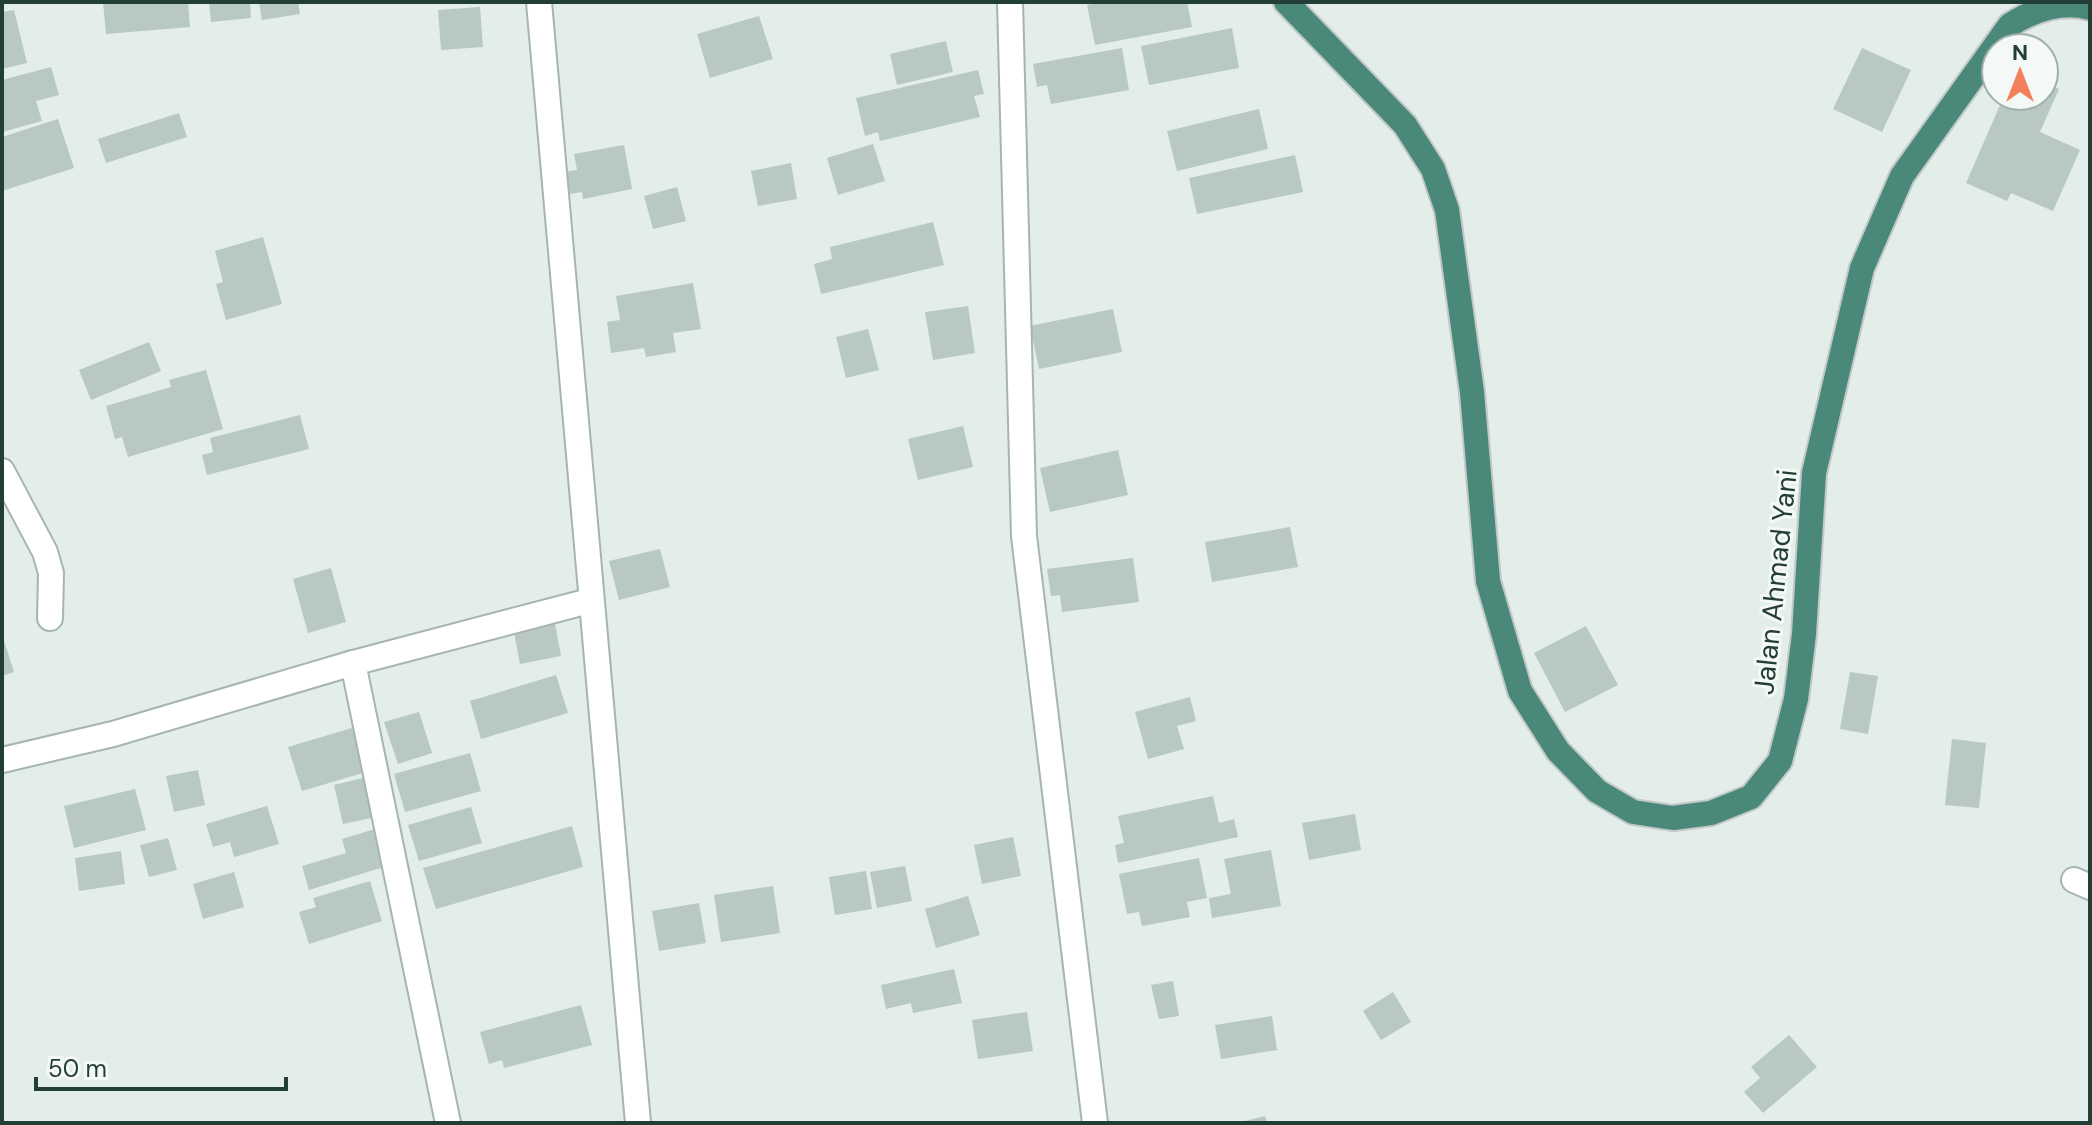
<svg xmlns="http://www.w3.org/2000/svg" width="2092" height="1125" viewBox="0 0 2092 1125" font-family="'DM Sans',sans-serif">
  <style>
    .building { fill: #b8c8c2 }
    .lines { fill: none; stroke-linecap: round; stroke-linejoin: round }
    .minor-casing { stroke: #a5b5b0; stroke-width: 28 }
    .tertiary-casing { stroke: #a5b5b0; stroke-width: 28 }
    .trunk-casing { stroke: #c1c9c7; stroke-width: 28 }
    .minor { stroke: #fff; stroke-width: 24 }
    .tertiary { stroke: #fff; stroke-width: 24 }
    .trunk { stroke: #4a887a; stroke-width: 24 }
    .labels { text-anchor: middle; stroke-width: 6; stroke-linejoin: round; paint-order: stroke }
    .street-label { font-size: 28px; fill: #223f37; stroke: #f4f9f7 }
  </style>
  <rect width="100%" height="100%" fill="#e3ede9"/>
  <g class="building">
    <path d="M 103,2 L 188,2 L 190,27 L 106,34 Z"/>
    <path d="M 209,2 L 250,2 L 251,18 L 211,22 Z"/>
    <path d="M 259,2 L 298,2 L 300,14 L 262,20 Z"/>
    <path d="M 1102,2 L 1187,2 L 1192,27 L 1095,45 L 1087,5 Z"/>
    <path d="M 480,7 L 483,47 L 441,50 L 438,10 Z"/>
    <path d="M 14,10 L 27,63 L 2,69 L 2,12 Z"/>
    <path d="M 759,16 L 773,59 L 710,78 L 697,34 Z"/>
    <path d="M 1232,28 L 1239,68 L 1149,85 L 1141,46 Z"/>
    <path d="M 946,41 L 953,72 L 897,85 L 890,54 Z"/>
    <path d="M 1122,48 L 1129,90 L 1051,104 L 1047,85 L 1037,87 L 1033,64 Z"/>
    <path d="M 1862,48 L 1911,70 L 1882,132 L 1833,109 Z"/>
    <path d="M 51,67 L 59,95 L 36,101 L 42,121 L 2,132 L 2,80 Z"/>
    <path d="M 978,70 L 984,94 L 974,96 L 980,117 L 880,141 L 878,132 L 865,136 L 856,98 Z"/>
    <path d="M 2044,83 L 2059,89 L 2040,132 L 2080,150 L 2053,211 L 2011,193 L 2007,201 L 1966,183 L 2004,96 L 2044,96 Z"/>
    <path d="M 1259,109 L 1268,149 L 1177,171 L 1167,131 Z"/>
    <path d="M 179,113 L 187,137 L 106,163 L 98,139 Z"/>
    <path d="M 58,119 L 74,168 L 2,191 L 2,137 Z"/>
    <path d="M 873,144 L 885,181 L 838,195 L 827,158 Z"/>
    <path d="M 624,145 L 632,189 L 583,199 L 582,192 L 569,194 L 564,172 L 577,170 L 574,154 Z"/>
    <path d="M 1295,155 L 1303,192 L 1197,214 L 1189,178 Z"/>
    <path d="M 791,163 L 797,199 L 758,206 L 751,171 Z"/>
    <path d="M 677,187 L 686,221 L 653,229 L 644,196 Z"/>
    <path d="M 933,222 L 944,265 L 821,294 L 814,264 L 832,259 L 830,247 Z"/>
    <path d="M 263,237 L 282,304 L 226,320 L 216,284 L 223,282 L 215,251 Z"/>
    <path d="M 693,283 L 701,329 L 673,333 L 676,352 L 646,357 L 644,348 L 611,353 L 607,322 L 620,320 L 616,296 Z"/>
    <path d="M 968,306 L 975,353 L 933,360 L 925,312 Z"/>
    <path d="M 1113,309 L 1122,352 L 1039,369 L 1030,326 Z"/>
    <path d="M 868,329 L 879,370 L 846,378 L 836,337 Z"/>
    <path d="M 149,342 L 161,371 L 91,400 L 79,370 Z"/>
    <path d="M 206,370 L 223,429 L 128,457 L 122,437 L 115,439 L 106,406 L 171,387 L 169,380 Z"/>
    <path d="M 300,415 L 309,449 L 207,475 L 202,455 L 213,452 L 210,438 Z"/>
    <path d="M 963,426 L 973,467 L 918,480 L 908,439 Z"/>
    <path d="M 1118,450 L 1128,495 L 1050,512 L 1040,468 Z"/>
    <path d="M 1290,527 L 1298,567 L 1212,582 L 1205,542 Z"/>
    <path d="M 660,549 L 670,587 L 619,600 L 609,561 Z"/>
    <path d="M 1133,558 L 1139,602 L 1062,612 L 1060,595 L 1051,596 L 1047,569 Z"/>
    <path d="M 331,568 L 346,622 L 308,633 L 293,579 Z"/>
    <path d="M 555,624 L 561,656 L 520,664 L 514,632 Z"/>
    <path d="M 1586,626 L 1618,685 L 1565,712 L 1534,653 Z"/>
    <path d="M 2,634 L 14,672 L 2,676 Z"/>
    <path d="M 1850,672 L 1878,676 L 1868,734 L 1840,729 Z"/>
    <path d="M 556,675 L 568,713 L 481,739 L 470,701 Z"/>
    <path d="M 1190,697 L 1196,721 L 1177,726 L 1184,749 L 1148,759 L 1135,712 Z"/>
    <path d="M 419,712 L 432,753 L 398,764 L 384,722 Z"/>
    <path d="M 352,728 L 366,772 L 302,791 L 288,747 Z"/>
    <path d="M 1952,739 L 1986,743 L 1979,808 L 1945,805 Z"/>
    <path d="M 470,753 L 481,791 L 405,812 L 394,774 Z"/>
    <path d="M 198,770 L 205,805 L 174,812 L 166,776 Z"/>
    <path d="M 367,777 L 376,817 L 343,824 L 334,785 Z"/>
    <path d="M 135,789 L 146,830 L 74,848 L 64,806 Z"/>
    <path d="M 1213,796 L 1219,823 L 1234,819 L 1238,837 L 1118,863 L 1115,845 L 1124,843 L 1118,816 Z"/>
    <path d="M 267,806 L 279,844 L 234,857 L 230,842 L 213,847 L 206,824 Z"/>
    <path d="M 471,807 L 482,843 L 419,861 L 408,825 Z"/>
    <path d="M 1355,814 L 1361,850 L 1309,860 L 1302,823 Z"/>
    <path d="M 572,826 L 583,867 L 436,909 L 423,868 Z"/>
    <path d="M 375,829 L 387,866 L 309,890 L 302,866 L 346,853 L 342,839 Z"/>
    <path d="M 1013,837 L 1021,876 L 982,884 L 974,845 Z"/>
    <path d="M 168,838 L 177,870 L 149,877 L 140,845 Z"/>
    <path d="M 1271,850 L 1281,906 L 1212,918 L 1209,898 L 1231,894 L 1224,859 Z"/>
    <path d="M 121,851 L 125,884 L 79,891 L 75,858 Z"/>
    <path d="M 1199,858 L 1207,898 L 1187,902 L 1190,917 L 1142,926 L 1139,912 L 1127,914 L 1119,874 Z"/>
    <path d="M 905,866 L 912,901 L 877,908 L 870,872 Z"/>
    <path d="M 866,871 L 872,909 L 835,915 L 829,877 Z"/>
    <path d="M 234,872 L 244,907 L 203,919 L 193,884 Z"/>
    <path d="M 370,881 L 382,921 L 309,944 L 299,912 L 316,907 L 313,898 Z"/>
    <path d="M 773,886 L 780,933 L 721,942 L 714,895 Z"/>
    <path d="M 968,896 L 980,935 L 936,948 L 925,909 Z"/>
    <path d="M 699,903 L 706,943 L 659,951 L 652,911 Z"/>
    <path d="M 954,969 L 962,1003 L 913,1013 L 911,1003 L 886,1009 L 881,985 Z"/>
    <path d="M 1173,981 L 1179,1016 L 1159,1019 L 1151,985 Z"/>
    <path d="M 1393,992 L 1411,1022 L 1381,1040 L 1363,1011 Z"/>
    <path d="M 581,1005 L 592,1045 L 504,1068 L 502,1060 L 489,1064 L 480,1032 Z"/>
    <path d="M 1027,1012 L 1033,1051 L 978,1059 L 972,1020 Z"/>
    <path d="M 1272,1016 L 1277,1050 L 1221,1059 L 1215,1025 Z"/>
    <path d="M 1789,1035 L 1817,1067 L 1763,1113 L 1744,1092 L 1760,1078 L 1751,1067 Z"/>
    <path d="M 1265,1116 L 1267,1123 L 1241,1123 L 1241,1122 Z"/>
  </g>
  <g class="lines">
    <defs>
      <g id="minor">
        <path d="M 539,2 L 638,1123"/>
        <path d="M 2,471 L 45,552 L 51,573 L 50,618"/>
        <path d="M 353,663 L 448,1123"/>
        <path d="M 2,760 L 113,734 L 353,663 L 589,601"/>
        <path d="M 2074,880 L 2090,887"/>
      </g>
      <path id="tertiary" d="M 1010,2 L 1024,536 L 1095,1123"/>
      <path id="trunk" d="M 1286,2 L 1405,125 L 1433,169 L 1447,210 L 1472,392 L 1488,581 L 1520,691 L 1558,751 L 1597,791 L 1633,812 L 1673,818 L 1711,813 L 1751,797 L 1780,761 L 1796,699 L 1804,634 L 1814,473 L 1862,268 L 1902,176 L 2010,25 C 2033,10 2063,0 2090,8"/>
    </defs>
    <use href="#minor" class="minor-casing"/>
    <use href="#tertiary" class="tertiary-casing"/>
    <use href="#trunk" class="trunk-casing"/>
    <use href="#minor" class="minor"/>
    <use href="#tertiary" class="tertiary"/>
    <use href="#trunk" class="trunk"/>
  </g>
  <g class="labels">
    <g class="street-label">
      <text transform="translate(1775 582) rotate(-84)" y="10">Jalan Ahmad Yani</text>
    </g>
  </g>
  <rect width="2092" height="1125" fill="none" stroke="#223f37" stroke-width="8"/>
  <g transform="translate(2020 72)"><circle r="38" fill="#f4f9f7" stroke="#a0afaa" stroke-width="2"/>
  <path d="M0-6L14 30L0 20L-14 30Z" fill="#f3805b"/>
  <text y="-12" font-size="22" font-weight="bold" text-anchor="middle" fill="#223f37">N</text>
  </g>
  <path d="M36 1077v12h250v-12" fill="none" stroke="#223f37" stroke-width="4"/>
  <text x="48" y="1077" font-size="24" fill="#223f37" stroke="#f4f9f7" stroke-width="6" paint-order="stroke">50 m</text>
</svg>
